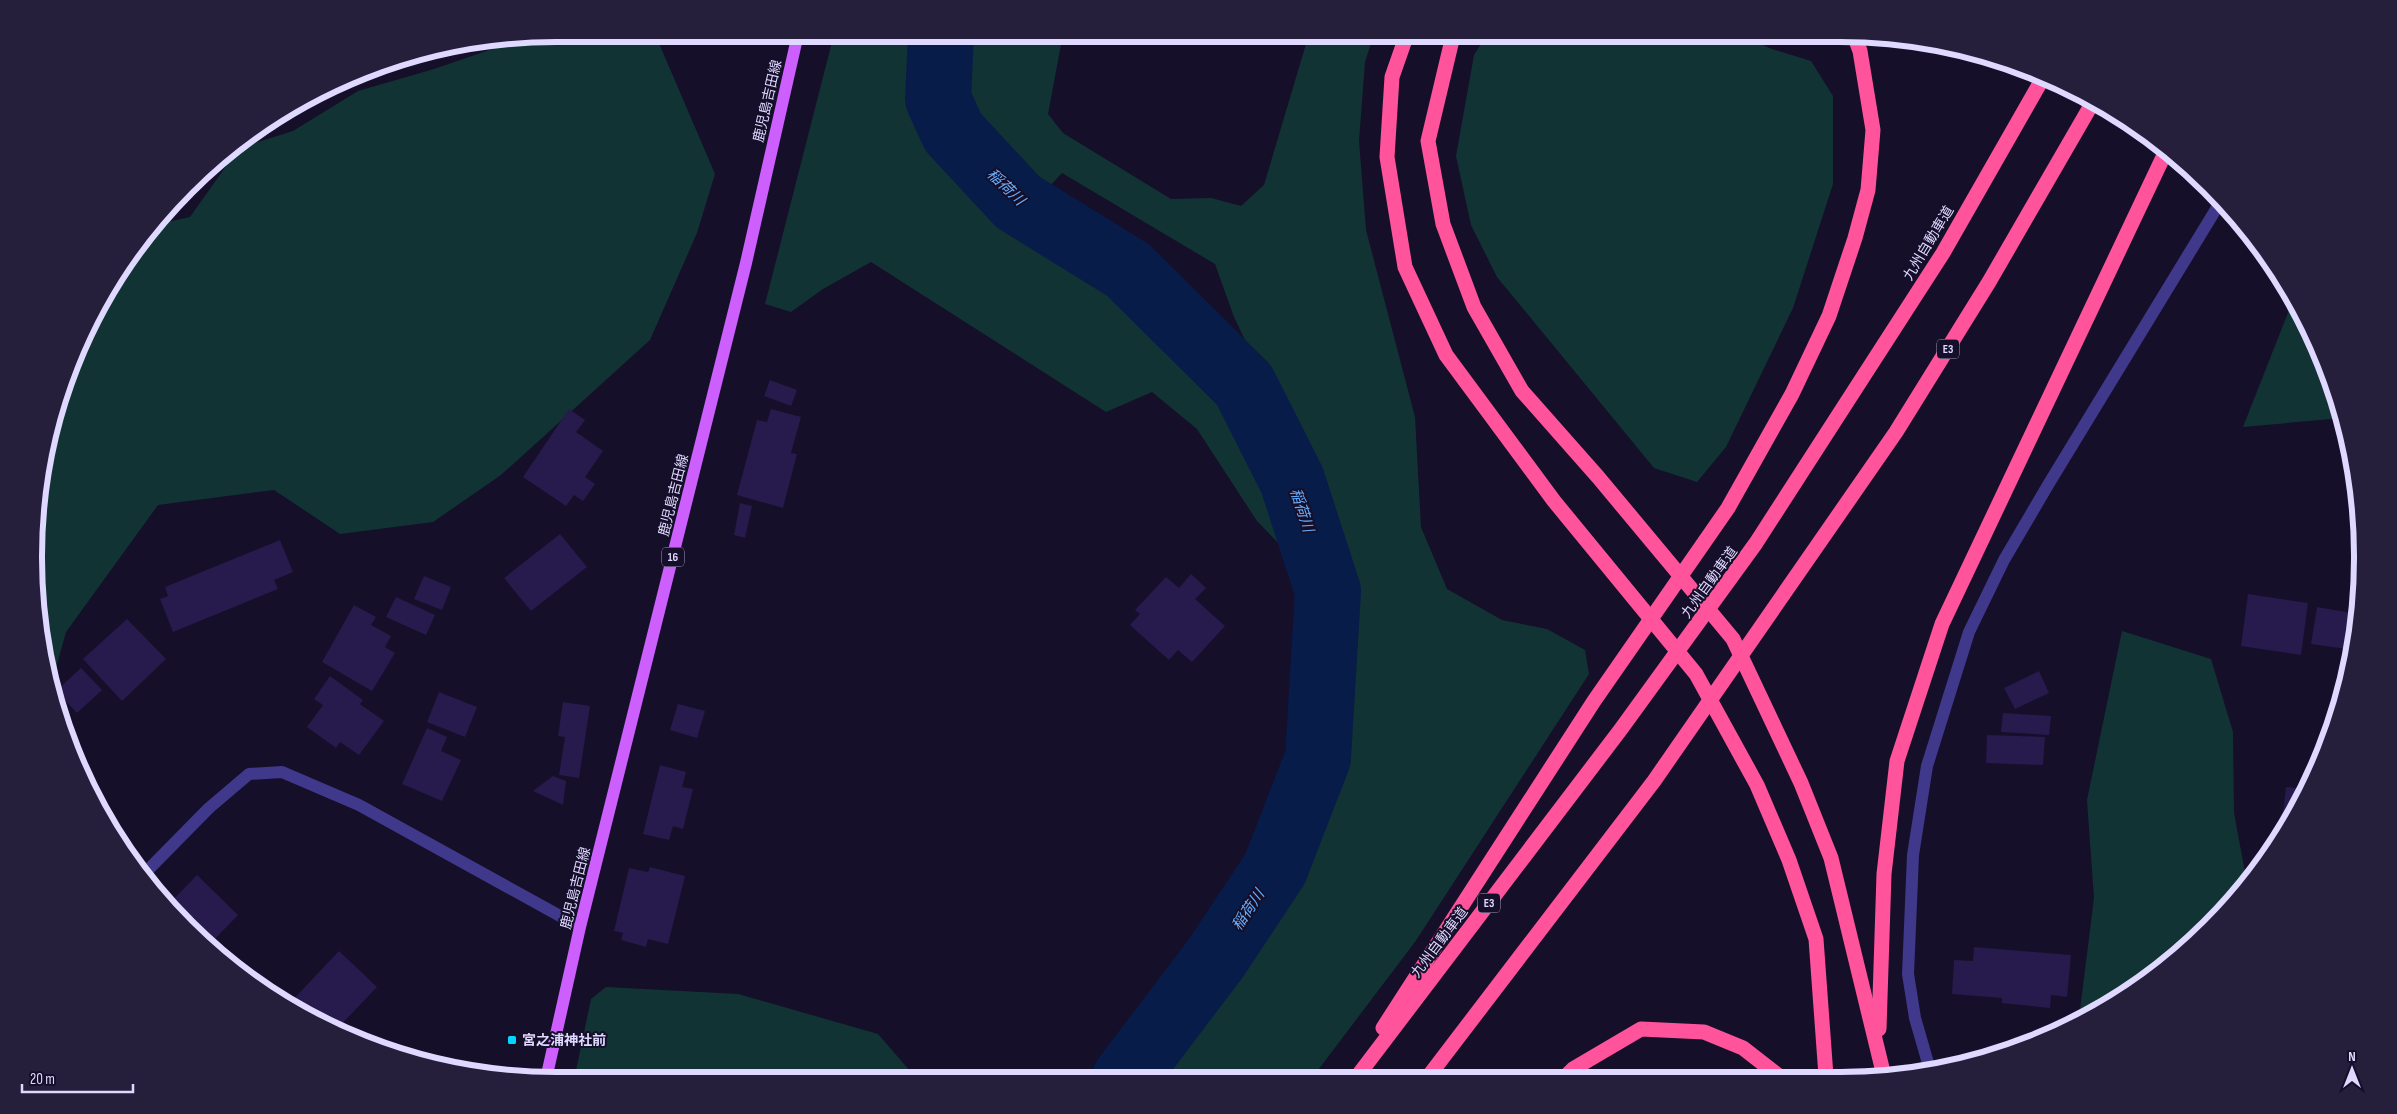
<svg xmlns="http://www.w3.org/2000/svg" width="2397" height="1114" viewBox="0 0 2397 1114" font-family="'Sofia Sans Condensed','Noto Sans JP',sans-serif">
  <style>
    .green { fill: #123334 }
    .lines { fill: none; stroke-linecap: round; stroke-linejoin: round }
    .river { stroke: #081c4a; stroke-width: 66 }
    .building { fill: #271a4c }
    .street { stroke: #40388b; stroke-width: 12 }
    .primary { stroke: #cd5fff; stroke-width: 12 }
    .highway { stroke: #ff539b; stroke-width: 15 }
    .poi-dot { fill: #04d7ff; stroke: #150f2a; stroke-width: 2 }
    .labels { text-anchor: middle; stroke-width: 4; stroke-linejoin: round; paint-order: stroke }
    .shield { fill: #150f2a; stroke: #a29cbf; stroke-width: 1 }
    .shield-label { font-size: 12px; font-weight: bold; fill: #dfd8ff }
    .street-label { font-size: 14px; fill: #dfd8ff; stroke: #150f2a }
    .poi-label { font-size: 14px; font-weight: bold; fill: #dfd8ff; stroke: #150f2a; text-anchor: start }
    .water-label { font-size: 15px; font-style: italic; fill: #66afff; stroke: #150f2a }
    .rim { fill: none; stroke: #dfd8ff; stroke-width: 6 }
  </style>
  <rect width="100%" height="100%" fill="#150f2a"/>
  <g class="green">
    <path d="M 557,34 L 655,34 L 715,174 L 697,233 L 650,340 L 501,475 L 433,522 L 340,534 L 274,490 L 158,505 L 66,632 L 51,686 L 44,659 L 34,557 L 44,455 L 62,389 L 104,295 L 154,225 L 190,217 L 239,148 L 293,131 L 358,91 L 434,69 L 504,45 L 510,38 Z"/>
    <path d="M 834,34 L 1063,34 L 1048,114 L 1063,133 L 1171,199 L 1211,198 L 1241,206 L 1264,185 L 1309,34 L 1374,34 L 1365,62 L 1359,141 L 1366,230 L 1415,417 L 1421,527 L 1447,589 L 1502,620 L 1547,629 L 1585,650 L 1589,674 L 1415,942 L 1312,1078 L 1147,1078 L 1282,900 L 1324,797 L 1344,693 L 1347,629 L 1333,537 L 1289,432 L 1234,317 L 1215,264 L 1062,173 L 1022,216 L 1147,275 L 1204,329 L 1279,474 L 1298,532 L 1286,551 L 1257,521 L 1197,429 L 1152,392 L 1106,412 L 871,262 L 823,289 L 791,312 L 765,304 Z"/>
    <path d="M 1487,34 L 1743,34 L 1769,48 L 1811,61 L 1833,96 L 1833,184 L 1793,308 L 1726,447 L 1697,482 L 1654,468 L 1497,277 L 1471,225 L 1456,156 L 1474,55 Z"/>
    <path d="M 2293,300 L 2323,356 L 2342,418 L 2243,427 Z"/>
    <path d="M 2122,631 L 2211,659 L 2233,732 L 2234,813 L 2247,883 L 2159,972 L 2079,1018 L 2094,898 L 2087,800 Z"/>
    <path d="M 606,987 L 738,994 L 878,1034 L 917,1079 L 574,1080 L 591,999 Z"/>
  </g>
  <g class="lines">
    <path class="river" d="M 941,34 L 938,99 L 953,132 L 1018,202 L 1128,270 L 1244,385 L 1292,480 L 1328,591 L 1318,758 L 1275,869 L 1216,958 L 1125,1078"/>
  </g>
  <g class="building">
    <path d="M 770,380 L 797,390 L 791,406 L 764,396 Z"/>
    <path d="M 569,409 L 585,420 L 576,432 L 603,451 L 585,477 L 595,484 L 583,501 L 574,495 L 566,506 L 523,477 Z"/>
    <path d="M 771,409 L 801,417 L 791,453 L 797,454 L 783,508 L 737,495 L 757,420 L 767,422 Z"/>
    <path d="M 740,503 L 752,506 L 745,538 L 734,535 Z"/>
    <path d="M 560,534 L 587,567 L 531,611 L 504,578 Z"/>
    <path d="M 280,540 L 293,572 L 274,580 L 278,589 L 173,632 L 160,599 L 168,596 L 165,587 Z"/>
    <path d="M 1191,574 L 1206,588 L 1195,599 L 1225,626 L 1192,662 L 1178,650 L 1169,660 L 1130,625 L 1140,614 L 1135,610 L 1166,577 L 1179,588 Z"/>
    <path d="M 424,576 L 451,587 L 442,610 L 414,599 Z"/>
    <path d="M 2248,594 L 2308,603 L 2301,655 L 2241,646 Z"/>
    <path d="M 396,597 L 435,615 L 426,635 L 386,617 Z"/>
    <path d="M 354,605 L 376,617 L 371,625 L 391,636 L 385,647 L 395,653 L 372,691 L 322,662 Z"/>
    <path d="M 2317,607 L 2358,614 L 2354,650 L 2311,644 Z"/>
    <path d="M 127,619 L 166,659 L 122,701 L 83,659 Z"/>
    <path d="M 81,668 L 102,690 L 77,713 L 56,691 Z"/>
    <path d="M 2039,671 L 2049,693 L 2015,709 L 2004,688 Z"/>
    <path d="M 330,676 L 363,700 L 360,704 L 384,721 L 359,755 L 340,742 L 336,748 L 307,727 L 323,705 L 314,699 Z"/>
    <path d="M 439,692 L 477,707 L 465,737 L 427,722 Z"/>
    <path d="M 563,702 L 590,706 L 579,778 L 559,775 L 565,737 L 558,736 Z"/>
    <path d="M 678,704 L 705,711 L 697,738 L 670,730 Z"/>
    <path d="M 2003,713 L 2051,716 L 2049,735 L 2001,732 Z"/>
    <path d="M 427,728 L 447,737 L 441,751 L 461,760 L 442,801 L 402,784 Z"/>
    <path d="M 1987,735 L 2045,737 L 2043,765 L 1986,763 Z"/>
    <path d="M 660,765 L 686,772 L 682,787 L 693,789 L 683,829 L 673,826 L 669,840 L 643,834 Z"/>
    <path d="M 553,776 L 566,781 L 563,805 L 533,791 Z"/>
    <path d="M 2286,787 L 2305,789 L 2281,831 Z"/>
    <path d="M 650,867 L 685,876 L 668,944 L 648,939 L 646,947 L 621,940 L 623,933 L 614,931 L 629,868 L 648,872 Z"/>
    <path d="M 197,875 L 238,915 L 208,946 L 169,904 Z"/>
    <path d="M 1974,947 L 2071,955 L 2067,997 L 2051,995 L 2050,1008 L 2002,1003 L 2002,998 L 1952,994 L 1954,960 L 1973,961 Z"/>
    <path d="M 339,951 L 377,987 L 336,1030 L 288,1005 Z"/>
    <path d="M 2032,1034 L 2048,1036 L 2030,1043 Z"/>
  </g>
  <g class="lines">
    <g class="street">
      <path d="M 142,876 L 209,808 L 249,774 L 282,772 L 359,805 L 580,927"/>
      <path d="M 1930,1070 L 1915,1018 L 1908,974 L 1913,855 L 1927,766 L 1969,632 L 2004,560 L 2048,485 L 2221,201"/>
    </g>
    <path class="primary" d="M 546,1079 L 580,927 L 746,263 L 798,34"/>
    <g class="highway">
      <path d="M 1407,34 L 1392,77 L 1387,157 L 1405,267 L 1446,355 L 1554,501 L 1696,674 L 1757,785 L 1789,860 L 1816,939 L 1826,1076"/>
      <path d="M 1456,34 L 1452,40 L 1428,141 L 1443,224 L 1474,307 L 1522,391 L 1598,477 L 1733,639 L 1801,783 L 1831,858 L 1884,1076"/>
      <path d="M 1383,1028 L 1594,701 L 1728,508 L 1792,394 L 1829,316 L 1855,238 L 1868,190 L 1873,130 L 1860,51 L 1854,35"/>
      <path d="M 1879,1029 L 1884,874 L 1897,761 L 1942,624 L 2166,151"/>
      <path d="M 1428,1077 L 1654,781 L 1896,432 L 1989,282 L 2093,102"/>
      <path d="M 1565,1077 L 1573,1069 L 1641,1029 L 1704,1032 L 1743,1048 L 1779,1076"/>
      <path d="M 1356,1078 L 1621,729 L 1756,543 L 1943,253 L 2044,76"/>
    </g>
  </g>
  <rect class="poi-dot" x="507" y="1035" width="10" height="10" rx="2.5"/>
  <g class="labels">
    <g class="shield">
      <rect x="1937" y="339.5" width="22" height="19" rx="4"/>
      <rect x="662" y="547.5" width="22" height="19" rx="4"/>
      <rect x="1478" y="893.5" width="22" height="19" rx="4"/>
    </g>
    <g class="shield-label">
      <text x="1948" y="353">E3</text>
      <text x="673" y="561">16</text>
      <text x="1489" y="907">E3</text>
    </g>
    <g class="street-label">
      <text transform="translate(767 101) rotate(-77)" y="5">鹿児島吉田線</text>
      <text transform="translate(1928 243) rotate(-59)" y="5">九州自動車道</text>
      <text transform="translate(673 495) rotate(-76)" y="5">鹿児島吉田線</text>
      <text transform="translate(1709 582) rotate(-54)" y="5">九州自動車道</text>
      <text transform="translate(575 888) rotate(-76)" y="5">鹿児島吉田線</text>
      <text transform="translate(1439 942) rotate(-53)" y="5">九州自動車道</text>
    </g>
    <g class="poi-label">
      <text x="522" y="1045">宮之浦神社前</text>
    </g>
    <g class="water-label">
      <text transform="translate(1006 187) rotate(44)" y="5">稲荷川</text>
      <text transform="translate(1302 510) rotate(72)" y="5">稲荷川</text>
      <text transform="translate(1248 910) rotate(-56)" y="5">稲荷川</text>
    </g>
  </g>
  <path d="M0 0H2397V1114H0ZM556 42H1840A514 514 0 0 1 2354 556V558A514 514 0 0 1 1840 1072H556A514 514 0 0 1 42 558V556A514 514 0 0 1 556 42Z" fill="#251f3b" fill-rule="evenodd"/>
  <path class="rim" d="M556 42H1840A514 514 0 0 1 2354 556V558A514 514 0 0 1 1840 1072H556A514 514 0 0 1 42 558V556A514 514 0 0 1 556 42Z"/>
  <g transform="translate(2352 1069)" stroke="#150f2a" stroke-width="4" paint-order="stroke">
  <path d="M0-4L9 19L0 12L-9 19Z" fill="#dfd8ff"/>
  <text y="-8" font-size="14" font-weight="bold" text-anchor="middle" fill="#dfd8ff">N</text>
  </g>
  <path d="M22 1084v8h111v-8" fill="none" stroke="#dfd8ff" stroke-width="2.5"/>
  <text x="30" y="1084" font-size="15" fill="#dfd8ff" stroke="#150f2a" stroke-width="4" paint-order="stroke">20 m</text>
</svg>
